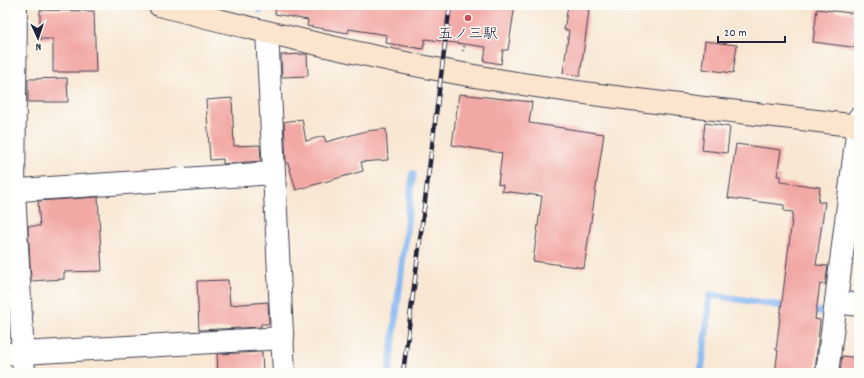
<svg xmlns="http://www.w3.org/2000/svg" width="864" height="378" viewBox="0 0 864 378" font-family="Dekko,'Klee One',sans-serif">
  <style>
    .lines { fill: none; stroke-linecap: round; stroke-linejoin: round }
    .stream { stroke: #87b7f2; stroke-width: 7 }
    .building { fill: #f2a9a6 }
    .street-casing { stroke: #424052; stroke-width: 24 }
    .secondary-casing { stroke: #424052; stroke-width: 24 }
    .path { stroke: #424052; stroke-width: 2.5; stroke-dasharray: 1 3; stroke-linecap: butt }
    .street { stroke: #fff; stroke-width: 22 }
    .secondary { stroke: #fbe5cf; stroke-width: 22 }
    .rail-casing { stroke: #22223b; stroke-width: 4.5 }
    .rail { stroke: #fdfcf7; stroke-width: 3; stroke-dasharray: 9; stroke-linecap: butt }
    .poi-dot { fill: #d1495b; stroke: #fdfcf7; stroke-width: 1.5 }
    .labels { text-anchor: middle; stroke-width: 3; stroke-linejoin: round; paint-order: stroke }
    .poi-label { font-size: 15px; fill: #22223b; stroke: #fdfcf7 }
  </style>
  <rect width="100%" height="100%" fill="#fdfcf7"/>
  <filter id="ink" filterUnits="userSpaceOnUse"><feTurbulence type="fractalNoise" baseFrequency=".025" numOctaves="2"/><feDisplacementMap in="SourceGraphic" scale="8" xChannelSelector="R" yChannelSelector="G"/><feConvolveMatrix kernelMatrix="1 2 1 2 8 2 1 2 1" color-interpolation-filters="sRGB"/></filter>
  <filter id="wash" filterUnits="userSpaceOnUse"><feTurbulence type="fractalNoise" baseFrequency=".012" numOctaves="4" result="noise"/><feDisplacementMap in="SourceGraphic" scale="16" xChannelSelector="R" yChannelSelector="G"/><feGaussianBlur stdDeviation="0.9" result="paint"/><feColorMatrix in="noise" values="0 0 0 0 0 0 0 0 0 0 0 0 0 0 0 0 0 1.4 0 .05"/><feComposite in="paint" operator="in"/></filter>
  <g filter="url(#wash)">
    <rect width="100%" height="100%" fill="#f8e7d3"/>
    <g class="lines">
      <g class="stream">
        <path d="M 260,10 L 260,5"/>
        <path d="M 5,286 L 7,286"/>
        <path d="M 808,310 L 821,312"/>
        <path d="M 389,373 L 413,174"/>
        <path d="M 701,373 L 710,295 L 790,307"/>
      </g>
    </g>
    <g id="blocks">
      <g class="building">
        <path d="M 276,5 L 515,5 L 508,50 L 503,50 L 501,64 L 484,61 L 486,47 L 425,39 L 423,49 L 386,43 L 387,35 L 349,29 L 348,33 L 307,26 L 308,20 L 275,14 Z"/>
        <path d="M 568,5 L 589,5 L 588,11 L 589,11 L 580,76 L 563,73 L 569,30 L 564,30 Z"/>
        <path d="M 817,9 L 859,14 L 859,48 L 813,42 Z"/>
        <path d="M 40,10 L 94,11 L 96,72 L 53,72 L 53,39 L 40,39 Z"/>
        <path d="M 705,41 L 737,45 L 733,73 L 702,69 Z"/>
        <path d="M 307,54 L 308,76 L 282,77 L 281,55 Z"/>
        <path d="M 67,78 L 68,102 L 28,102 L 28,79 Z"/>
        <path d="M 459,94 L 532,102 L 529,123 L 604,134 L 584,268 L 533,261 L 542,196 L 502,191 L 503,185 L 498,184 L 502,153 L 452,145 Z"/>
        <path d="M 232,98 L 234,146 L 260,145 L 261,161 L 223,164 L 223,159 L 210,160 L 206,100 Z"/>
        <path d="M 302,119 L 306,141 L 324,136 L 326,142 L 366,131 L 386,129 L 388,160 L 361,162 L 363,171 L 296,190 L 288,163 L 286,163 L 284,122 Z"/>
        <path d="M 705,123 L 730,127 L 727,153 L 702,150 Z"/>
        <path d="M 736,144 L 781,150 L 777,176 L 780,176 L 780,182 L 820,187 L 818,202 L 825,202 L 816,265 L 828,266 L 825,285 L 820,284 L 815,319 L 820,320 L 815,373 L 775,373 L 778,350 L 776,350 L 793,212 L 784,211 L 784,205 L 728,198 Z"/>
        <path d="M 98,197 L 102,271 L 64,272 L 64,279 L 31,281 L 28,226 L 40,226 L 38,201 Z"/>
        <path d="M 228,280 L 230,305 L 268,302 L 269,324 L 261,324 L 261,327 L 199,330 L 197,281 Z"/>
        <path d="M 262,352 L 263,373 L 218,373 L 217,354 Z"/>
        <path d="M 842,356 L 859,358 L 859,373 L 840,373 Z"/>
      </g>
    </g>
  </g>
  <g filter="url(#ink)">
    <use href="#blocks" fill-opacity="0" stroke="#424052" stroke-width="1"/>
    <g class="lines">
      <defs>
        <g id="street">
          <path d="M 16,5 L 14,191 L 24,373"/>
          <path d="M 267,32 L 284,373"/>
          <path d="M 5,191 L 274,173"/>
          <path d="M 836,302 L 859,305"/>
          <path d="M 5,354 L 283,338"/>
          <path d="M 827,373 L 859,118"/>
        </g>
        <path id="secondary" d="M 159,5 C 252,29 346,52 441,70 C 579,96 719,109 859,126"/>
      </defs>
      <use href="#street" class="street-casing"/>
      <use href="#secondary" class="secondary-casing"/>
      <path class="path" d="M 463,51 L 465,44"/>
      <use href="#street" class="street"/>
      <use href="#secondary" class="secondary"/>
      <defs>
        <path id="rail" d="M 403,373 L 450,5"/>
      </defs>
      <use href="#rail" class="rail-casing"/>
      <use href="#rail" class="rail"/>
    </g>
  </g>
  <circle class="poi-dot" cx="468" cy="18" r="4"/>
  <g class="labels">
    <g class="poi-label">
      <text x="468" y="38">五ノ三駅</text>
    </g>
  </g>
  <rect width="864" height="378" fill="none" stroke="#fdfcf7" stroke-width="20"/>
  <g transform="translate(38 38) rotate(177)" stroke="#fdfcf7" stroke-width="3" paint-order="stroke">
  <path d="M0-3L7 15L0 10L-7 15Z" fill="#22223b"/>
  <text y="-6" font-size="11" font-weight="bold" text-anchor="middle" fill="#22223b">N</text>
  </g>
  <path d="M718 36v6h67v-6" fill="none" stroke="#22223b" stroke-width="2"/>
  <text x="724" y="36" font-size="12" fill="#22223b" stroke="#fdfcf7" stroke-width="3" paint-order="stroke">20 m</text>
</svg>
